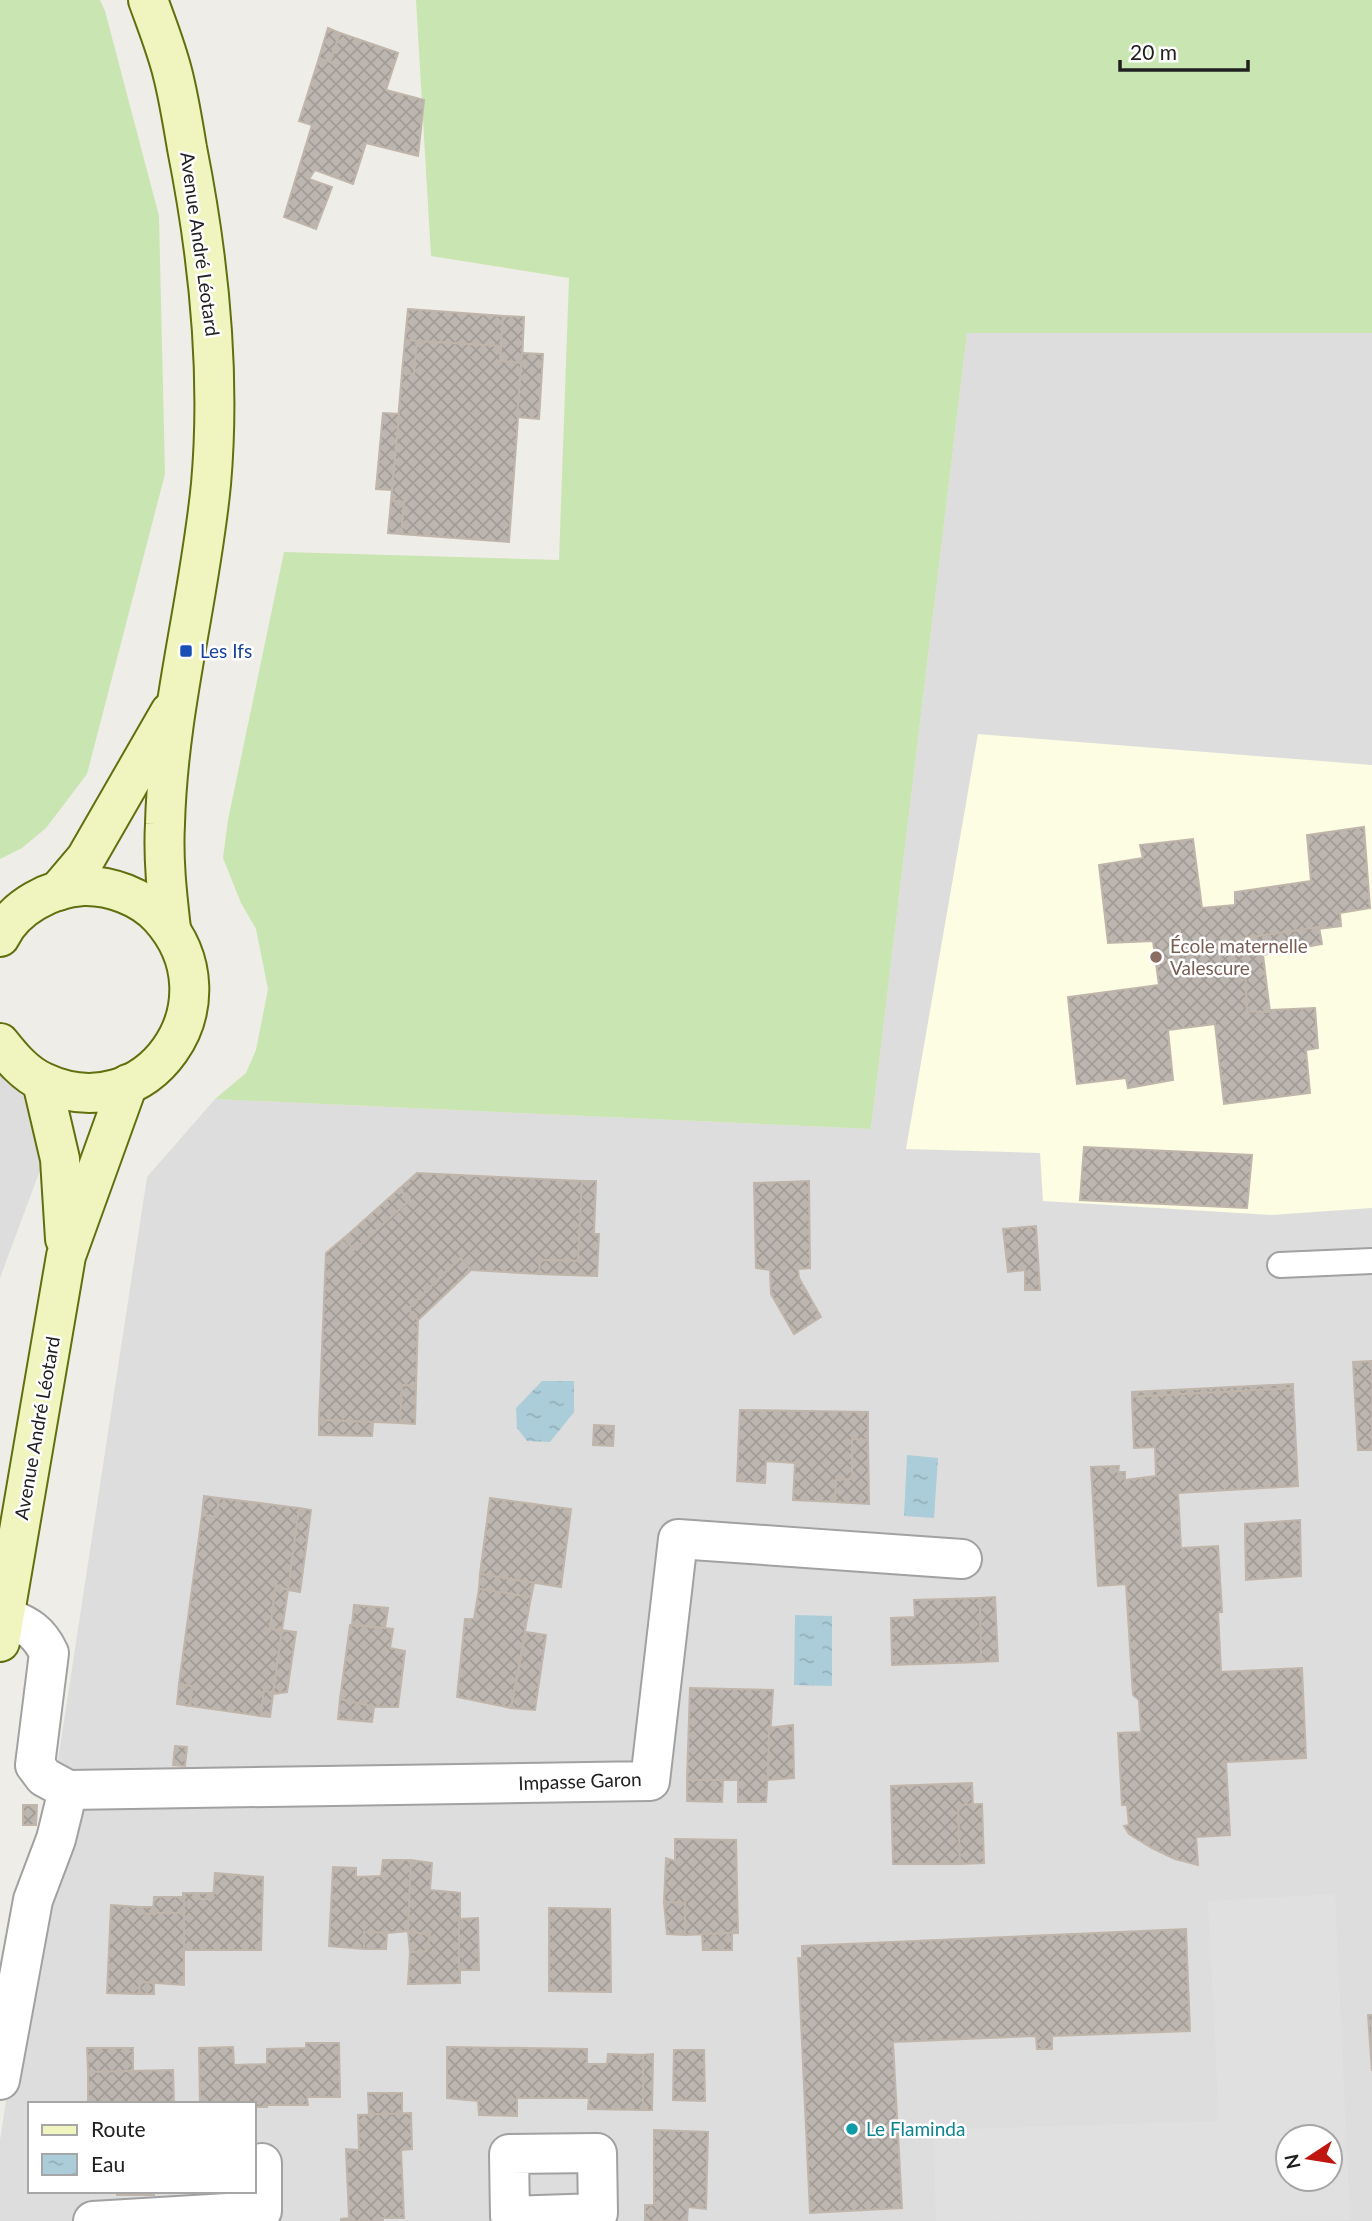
<svg xmlns="http://www.w3.org/2000/svg" width="1372" height="2221" viewBox="0 0 1372 2221" font-family="Lato,sans-serif">
  <style>
    .residential { fill: #dedddd; fill-rule: evenodd }
    .education { fill: #fcfde3 }
    .grass { fill: #c9e5b1 }
    .parking { fill: #e0e0e0; fill-rule: evenodd }
    .water { fill: url(#water-ripples) }
    .building { fill: url(#building-cross-hatch); stroke: #c0b5aa; stroke-width: 2 }
    .lines { fill: none; stroke-linecap: round; stroke-linejoin: round }
    .service-casing { stroke: #a1a1a1; stroke-width: 28 }
    .minor-casing { stroke: #a1a1a1; stroke-width: 42 }
    .secondary-casing { stroke: #61700e; stroke-width: 42 }
    .service { stroke: #fff; stroke-width: 24 }
    .minor { stroke: #fff; stroke-width: 38 }
    .secondary { stroke: #f0f5bf; stroke-width: 38 }
    .transit-dot { fill: #1a4fb4; stroke: #fff; stroke-width: 2.5 }
    .education-dot { fill: #8d6e63; stroke: #fff; stroke-width: 2.5 }
    .culture-dot { fill: #0f9aa8; stroke: #fff; stroke-width: 2.5 }
    .labels { text-anchor: middle; stroke-width: 5; stroke-linejoin: round; paint-order: stroke }
    .street-label { font-size: 19px; fill: #202020; stroke: #fff }
    .transit-label { font-size: 19px; fill: #164399; stroke: #fff; text-anchor: start }
    .education-label { font-size: 19px; fill: #785e54; stroke: #fff; text-anchor: start }
    .culture-label { font-size: 19px; fill: #0d838f; stroke: #fff; text-anchor: start }
  </style>
  <defs>
    <pattern id="water-ripples" width="26" height="14" patternUnits="userSpaceOnUse" patternTransform="scale(1.75)"><rect width="26" height="14" fill="#abcdd9"/><path d="M2 4q2-2 4 0t4 0M15 11q2-2 4 0t4 0" fill="none" stroke="#93b0ba"/></pattern>
    <pattern id="building-cross-hatch" width="8" height="8" patternUnits="userSpaceOnUse" patternTransform="scale(1.75)"><rect width="8" height="8" fill="#bdb6b0"/><path d="M0 0l8 8M0 8l8-8" fill="none" stroke="#a29c97"/></pattern>
  </defs>
  <rect width="100%" height="100%" fill="#efede7"/>
  <g class="residential">
    <path d="M 967,333 L 1372,333 L 1372,2221 L 0,2221 L 0,2140 L 147,1177 L 215,1099 L 871,1129 ZM 30,2104 L 254,2104 L 254,2191 L 30,2191 ZM 1288,2137 L 1330,2137 L 1330,2179 L 1288,2179 Z"/>
    <path d="M 0,1074 L 56,1127 L 0,1278 Z"/>
  </g>
  <path class="education" d="M 978,734 L 1372,765 L 1372,1208 L 1271,1215 L 1043,1201 L 1040,1153 L 906,1149 Z"/>
  <g class="grass">
    <path d="M 0,0 L 100,0 L 105,11 L 159,216 L 165,474 L 87,774 L 46,828 L 22,848 L 0,859 Z"/>
    <path d="M 416,0 L 1372,0 L 1372,333 L 967,333 L 871,1129 L 215,1099 L 246,1073 L 256,1050 L 268,989 L 256,929 L 241,903 L 223,858 L 228,820 L 284,552 L 559,560 L 569,278 L 431,256 Z"/>
  </g>
  <path class="parking" d="M 1335,1894 L 1350,2220 L 936,2221 L 933,2130 L 1219,2121 L 1208,1901 ZM 1288,2137 L 1330,2137 L 1330,2179 L 1288,2179 Z"/>
  <g class="water">
    <path d="M 542,1381 L 574,1381 L 574,1412 L 550,1442 L 527,1441 L 517,1428 L 516,1408 Z"/>
    <path d="M 907,1455 L 938,1458 L 934,1518 L 904,1516 Z"/>
    <path d="M 795,1615 L 832,1616 L 832,1686 L 794,1685 Z"/>
  </g>
  <g class="building">
    <path d="M 328,28 L 340,33 L 330,62 L 319,58 Z"/>
    <path d="M 340,33 L 398,53 L 386,90 L 424,100 L 418,156 L 366,143 L 353,184 L 315,170 L 309,179 L 332,187 L 316,229 L 284,217 L 312,125 L 299,121 L 319,58 L 330,62 Z"/>
    <path d="M 408,309 L 503,316 L 501,346 L 405,340 Z"/>
    <path d="M 503,316 L 524,317 L 522,363 L 500,361 Z"/>
    <path d="M 405,340 L 417,341 L 414,374 L 402,373 Z"/>
    <path d="M 417,341 L 501,346 L 500,361 L 522,363 L 509,542 L 401,534 L 404,502 L 391,501 L 402,373 L 414,374 Z"/>
    <path d="M 522,353 L 543,354 L 539,419 L 517,417 Z"/>
    <path d="M 383,413 L 399,414 L 392,490 L 376,489 Z"/>
    <path d="M 391,501 L 404,502 L 401,534 L 388,533 Z"/>
    <path d="M 1364,827 L 1370,908 L 1340,913 L 1341,926 L 1244,938 L 1247,1011 L 1315,1008 L 1318,1048 L 1306,1050 L 1310,1093 L 1224,1104 L 1215,1024 L 1168,1030 L 1173,1080 L 1128,1088 L 1126,1078 L 1077,1084 L 1068,997 L 1159,985 L 1153,941 L 1108,943 L 1099,865 L 1143,858 L 1140,845 L 1193,839 L 1202,908 L 1235,905 L 1235,892 L 1311,881 L 1307,835 Z"/>
    <path d="M 1319,927 L 1322,944 L 1263,955 L 1270,1012 L 1247,1011 L 1244,938 Z"/>
    <path d="M 1084,1147 L 1252,1155 L 1247,1208 L 1080,1200 Z"/>
    <path d="M 417,1173 L 582,1181 L 578,1261 L 540,1260 L 539,1274 L 471,1270 L 460,1258 L 408,1309 L 418,1320 L 416,1386 L 402,1385 L 400,1423 L 319,1420 L 326,1253 L 344,1238 L 354,1250 L 410,1200 L 399,1189 Z"/>
    <path d="M 582,1181 L 596,1181 L 594,1234 L 599,1234 L 597,1276 L 539,1274 L 540,1260 L 578,1261 Z"/>
    <path d="M 809,1181 L 810,1268 L 798,1269 L 799,1278 L 821,1317 L 794,1334 L 771,1294 L 770,1270 L 756,1268 L 754,1183 Z"/>
    <path d="M 399,1189 L 410,1200 L 354,1250 L 344,1238 Z"/>
    <path d="M 1036,1226 L 1040,1290 L 1025,1290 L 1025,1270 L 1008,1272 L 1003,1229 Z"/>
    <path d="M 460,1258 L 471,1270 L 418,1320 L 408,1309 Z"/>
    <path d="M 1372,1361 L 1372,1450 L 1358,1450 L 1353,1362 Z"/>
    <path d="M 1293,1384 L 1293,1388 L 1132,1397 L 1132,1392 Z"/>
    <path d="M 402,1385 L 416,1386 L 415,1424 L 400,1423 Z"/>
    <path d="M 1293,1388 L 1298,1486 L 1178,1493 L 1181,1548 L 1218,1546 L 1222,1612 L 1218,1612 L 1221,1672 L 1302,1668 L 1306,1758 L 1226,1762 L 1230,1835 L 1196,1837 L 1198,1865 L 1175,1859 L 1152,1848 L 1129,1834 L 1124,1826 L 1129,1825 L 1127,1805 L 1122,1805 L 1118,1733 L 1141,1732 L 1139,1700 L 1133,1695 L 1126,1584 L 1098,1586 L 1091,1467 L 1119,1466 L 1118,1472 L 1125,1472 L 1125,1480 L 1156,1476 L 1155,1447 L 1134,1448 L 1132,1397 Z"/>
    <path d="M 740,1410 L 868,1412 L 868,1440 L 852,1439 L 852,1479 L 836,1480 L 835,1502 L 793,1500 L 795,1463 L 766,1461 L 765,1483 L 737,1481 Z"/>
    <path d="M 319,1420 L 373,1422 L 372,1436 L 319,1435 Z"/>
    <path d="M 594,1425 L 614,1426 L 613,1446 L 593,1445 Z"/>
    <path d="M 852,1439 L 868,1440 L 869,1504 L 835,1502 L 836,1480 L 852,1479 Z"/>
    <path d="M 204,1496 L 219,1498 L 217,1517 L 202,1515 Z"/>
    <path d="M 219,1498 L 299,1508 L 288,1590 L 276,1585 L 270,1629 L 282,1630 L 273,1694 L 264,1690 L 261,1716 L 190,1706 L 192,1686 L 179,1684 L 202,1515 L 217,1517 Z"/>
    <path d="M 490,1498 L 571,1509 L 561,1587 L 480,1574 Z"/>
    <path d="M 299,1508 L 311,1510 L 300,1592 L 288,1590 Z"/>
    <path d="M 1300,1520 L 1301,1576 L 1246,1580 L 1245,1524 Z"/>
    <path d="M 480,1574 L 534,1583 L 531,1597 L 479,1589 Z"/>
    <path d="M 276,1585 L 288,1590 L 282,1630 L 270,1629 Z"/>
    <path d="M 479,1589 L 531,1597 L 511,1708 L 457,1697 L 465,1619 L 474,1619 Z"/>
    <path d="M 995,1597 L 998,1661 L 981,1662 L 980,1598 Z"/>
    <path d="M 980,1598 L 981,1662 L 892,1665 L 891,1618 L 915,1617 L 914,1600 Z"/>
    <path d="M 354,1605 L 388,1608 L 385,1628 L 352,1624 Z"/>
    <path d="M 350,1625 L 393,1629 L 390,1648 L 405,1651 L 398,1707 L 374,1707 L 340,1699 Z"/>
    <path d="M 282,1630 L 296,1632 L 287,1692 L 273,1694 Z"/>
    <path d="M 526,1632 L 546,1635 L 535,1710 L 511,1708 Z"/>
    <path d="M 179,1684 L 192,1686 L 190,1706 L 177,1704 Z"/>
    <path d="M 690,1688 L 773,1690 L 766,1802 L 738,1802 L 738,1780 L 687,1780 Z"/>
    <path d="M 264,1690 L 273,1694 L 270,1717 L 261,1716 Z"/>
    <path d="M 340,1699 L 374,1707 L 372,1722 L 338,1719 Z"/>
    <path d="M 793,1725 L 794,1778 L 768,1780 L 769,1728 Z"/>
    <path d="M 175,1746 L 187,1747 L 185,1766 L 173,1765 Z"/>
    <path d="M 687,1780 L 723,1780 L 722,1802 L 687,1801 Z"/>
    <path d="M 972,1783 L 973,1805 L 958,1805 L 960,1864 L 893,1864 L 891,1786 Z"/>
    <path d="M 982,1804 L 984,1863 L 960,1864 L 958,1805 Z"/>
    <path d="M 23,1805 L 37,1805 L 36,1825 L 23,1825 Z"/>
    <path d="M 675,1839 L 736,1840 L 738,1933 L 685,1935 L 685,1903 L 664,1902 L 666,1858 L 675,1861 Z"/>
    <path d="M 383,1860 L 411,1860 L 408,1931 L 387,1933 L 364,1932 L 364,1949 L 329,1946 L 333,1867 L 356,1868 L 356,1877 L 381,1876 Z"/>
    <path d="M 411,1860 L 432,1863 L 430,1890 L 460,1893 L 460,1983 L 408,1984 L 410,1952 L 426,1951 L 430,1935 L 408,1931 Z"/>
    <path d="M 215,1873 L 263,1877 L 261,1950 L 184,1950 L 183,1893 L 199,1893 L 198,1899 L 213,1899 Z"/>
    <path d="M 199,1893 L 213,1893 L 213,1899 L 198,1899 Z"/>
    <path d="M 154,1897 L 184,1897 L 184,1913 L 153,1914 Z"/>
    <path d="M 664,1902 L 685,1903 L 685,1935 L 667,1934 Z"/>
    <path d="M 111,1905 L 139,1907 L 139,1913 L 184,1913 L 184,1985 L 140,1982 L 139,1994 L 107,1993 Z"/>
    <path d="M 139,1907 L 154,1907 L 153,1914 L 139,1913 Z"/>
    <path d="M 549,1908 L 610,1909 L 611,1992 L 549,1991 Z"/>
    <path d="M 478,1918 L 479,1970 L 459,1970 L 459,1919 Z"/>
    <path d="M 1186,1929 L 1190,2031 L 1052,2036 L 1052,2049 L 1037,2049 L 1036,2036 L 893,2042 L 902,2208 L 810,2213 L 798,1958 L 802,1958 L 802,1946 Z"/>
    <path d="M 408,1931 L 430,1935 L 426,1951 L 410,1952 Z"/>
    <path d="M 364,1932 L 387,1933 L 386,1949 L 364,1949 Z"/>
    <path d="M 732,1933 L 732,1950 L 703,1950 L 702,1934 Z"/>
    <path d="M 140,1982 L 154,1983 L 154,1994 L 139,1994 Z"/>
    <path d="M 1368,2015 L 1372,2015 L 1372,2071 Z"/>
    <path d="M 306,2043 L 339,2043 L 340,2097 L 307,2097 L 308,2105 L 267,2105 L 267,2107 L 254,2107 L 254,2104 L 200,2104 L 199,2048 L 233,2047 L 234,2065 L 267,2064 L 267,2049 L 306,2048 Z"/>
    <path d="M 447,2047 L 587,2049 L 587,2064 L 607,2064 L 608,2054 L 643,2055 L 643,2110 L 588,2109 L 589,2098 L 517,2098 L 517,2116 L 479,2115 L 478,2101 L 447,2098 Z"/>
    <path d="M 87,2048 L 133,2048 L 133,2071 L 88,2072 Z"/>
    <path d="M 674,2050 L 704,2050 L 705,2101 L 673,2100 Z"/>
    <path d="M 653,2054 L 652,2110 L 643,2110 L 643,2055 Z"/>
    <path d="M 173,2070 L 174,2104 L 88,2104 L 88,2072 Z"/>
    <path d="M 368,2093 L 402,2093 L 402,2114 L 369,2114 Z"/>
    <path d="M 411,2113 L 412,2149 L 401,2150 L 404,2218 L 383,2218 L 383,2221 L 341,2221 L 341,2219 L 349,2218 L 346,2149 L 359,2150 L 358,2115 Z"/>
    <path d="M 654,2130 L 708,2132 L 706,2209 L 688,2207 L 687,2221 L 645,2221 L 645,2205 L 654,2205 Z"/>
    <rect x="117" y="2191" width="37" height="4"/>
  </g>
  <g class="lines">
    <defs>
      <path id="service" d="M 1280,1265 L 1372,1261"/>
      <g id="minor">
        <path d="M 68,1790 L 650,1781 L 678,1539 L 962,1559"/>
        <path d="M 0,2080 L 33,1900 L 56,1839 L 68,1790 L 44,1777 L 35,1765 L 49,1653 C 38,1630 27,1626 5,1616"/>
        <path d="M 597,2153 L 598,2213 L 510,2216 L 509,2154 Z"/>
        <path d="M 93,2221 L 262,2211 L 262,2163"/>
      </g>
      <g id="secondary">
        <path d="M 148,0 C 157,25 167,50 173,75 C 179,99 183,124 187,148 C 209,259 221,371 211,484 C 200,598 168,709 165,824 C 163,859 167,894 171,929"/>
        <path d="M 58,891 L 86,858 L 170,712"/>
        <path d="M 0,937 C 14,907 51,888 83,886 C 110,885 142,897 160,917 C 238,1003 147,1131 43,1082 C 25,1074 12,1058 0,1043"/>
        <path d="M 42,1082 L 60,1159 L 65,1239"/>
        <path d="M 0,1642 L 66,1256 L 128,1084"/>
      </g>
    </defs>
    <use href="#service" class="service-casing"/>
    <use href="#minor" class="minor-casing"/>
    <use href="#secondary" class="secondary-casing"/>
    <use href="#service" class="service"/>
    <use href="#minor" class="minor"/>
    <use href="#secondary" class="secondary"/>
  </g>
  <rect class="transit-dot" x="179" y="644" width="14" height="14" rx="3.5"/>
  <circle class="education-dot" cx="1156" cy="957" r="7"/>
  <circle class="culture-dot" cx="852" cy="2129" r="7"/>
  <g class="labels">
    <g class="street-label">
      <text transform="translate(200 244) rotate(82)" y="7">Avenue André Léotard</text>
      <text transform="translate(37 1428) rotate(-80)" y="7">Avenue André Léotard</text>
      <text transform="translate(580 1781) rotate(-2)" y="7">Impasse Garon</text>
    </g>
    <g class="transit-label">
      <text x="200" y="658">Les Ifs</text>
    </g>
    <g class="education-label">
      <text x="1170" y="953">École maternelle<tspan x="1170" dy="22">Valescure</tspan></text>
    </g>
    <g class="culture-label">
      <text x="866" y="2136">Le Flaminda</text>
    </g>
  </g>
  <rect x="28" y="2102" width="228" height="91" fill="#ffffff" stroke="#a6a6a6" stroke-width="2"/>
  <rect x="42" y="2125" width="35" height="10" fill="#f0f5bf" stroke="#a6a6a6" stroke-width="2"/>
  <text x="91" y="2137" font-size="21" fill="#202020">Route</text>
  <rect x="42" y="2154" width="35" height="21" fill="url(#water-ripples)" stroke="#a6a6a6" stroke-width="2"/>
  <text x="91" y="2172" font-size="21" fill="#202020">Eau</text>
  <g transform="translate(1309 2158) rotate(258)"><circle r="33" fill="#ffffff" stroke="#a6a6a6" stroke-width="2"/>
  <path d="M0-5L12 26L0 18L-12 26Z" fill="#bf1610"/>
  <text y="-10" font-size="19" font-weight="bold" text-anchor="middle" fill="#202020">N</text>
  </g>
  <path d="M1120 60v10h128v-10" fill="none" stroke="#202020" stroke-width="3.5"/>
  <text x="1130" y="60" font-size="21" fill="#202020" stroke="#ffffff" stroke-width="5" paint-order="stroke">20 m</text>
</svg>
